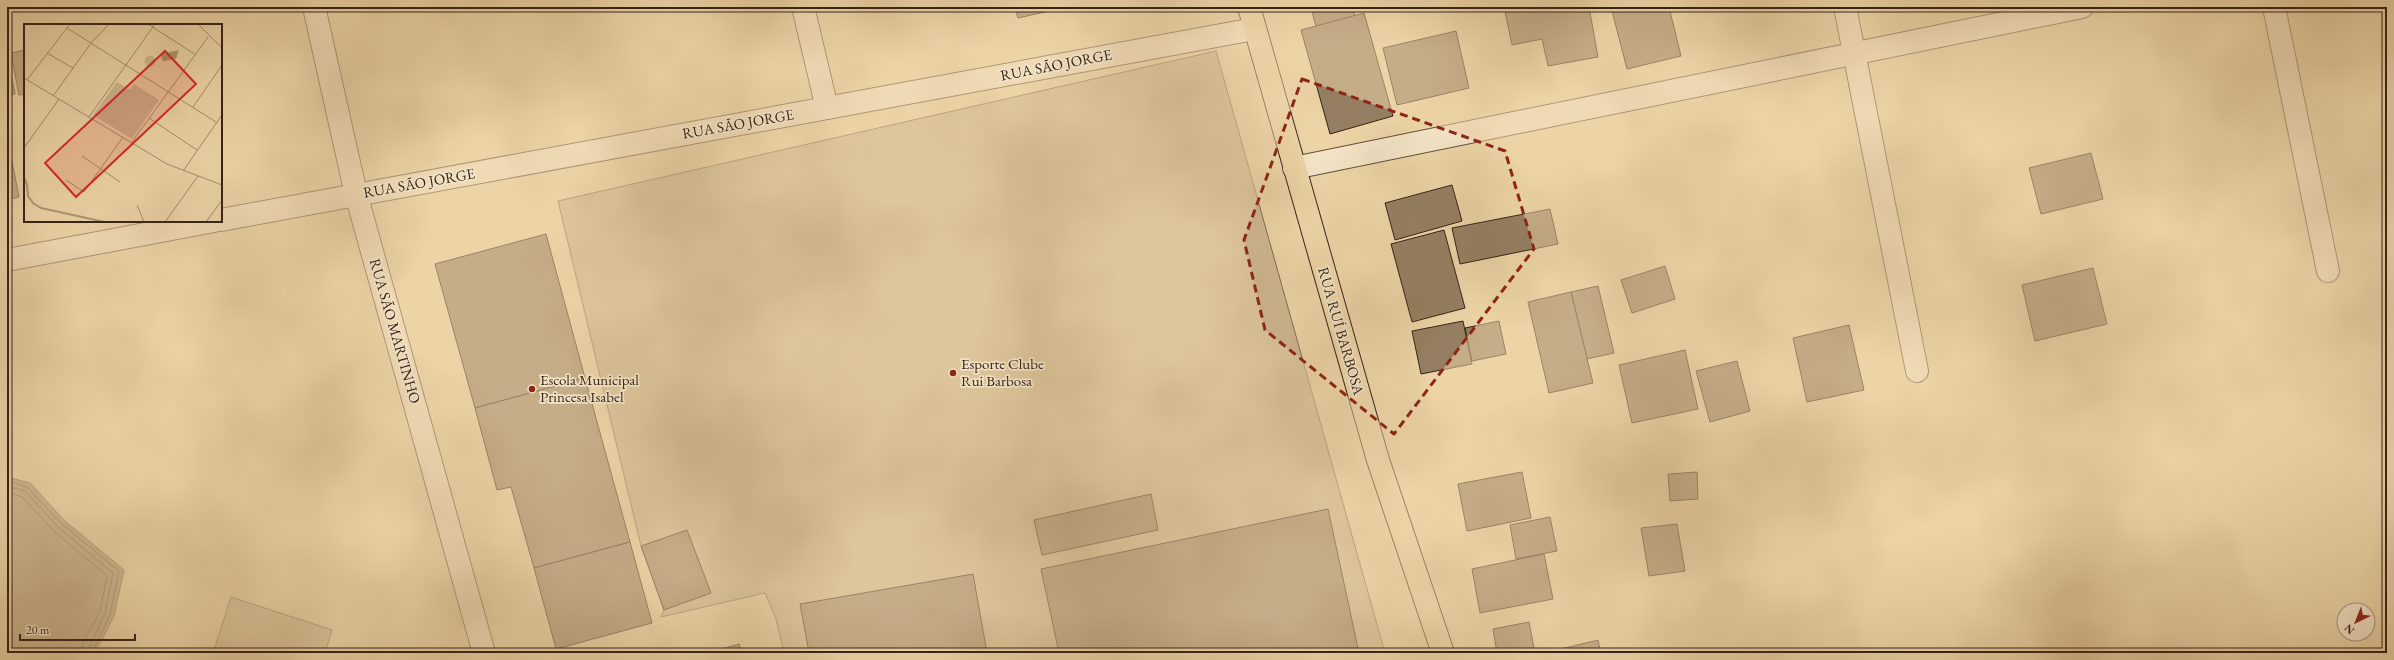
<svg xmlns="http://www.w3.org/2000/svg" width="2394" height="660" viewBox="0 0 2394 660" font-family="'EB Garamond',serif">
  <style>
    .green { fill: #cdb68f; stroke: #826c54 }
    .water { fill: #ae9876; stroke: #7e6950 }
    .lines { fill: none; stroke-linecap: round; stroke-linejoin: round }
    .shore { stroke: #725e47; stroke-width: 1 }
    .building { fill: #957f62; stroke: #362318 }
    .minor-casing { stroke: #644f3c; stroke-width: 24 }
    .major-casing { stroke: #362318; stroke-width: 24 }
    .minor { stroke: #f3e3c6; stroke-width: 22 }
    .major { stroke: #ecd4a7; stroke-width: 22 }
    .marked { fill: none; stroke: #8f2418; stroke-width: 3; stroke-dasharray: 8 5; stroke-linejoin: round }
    .poi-dot { fill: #8f2418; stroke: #f3e3c6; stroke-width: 1.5 }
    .labels { text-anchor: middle; stroke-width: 3.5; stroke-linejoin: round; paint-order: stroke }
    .street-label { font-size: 15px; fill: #362318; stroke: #f3e3c6 }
    .poi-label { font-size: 15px; fill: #362318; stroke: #f3e3c6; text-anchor: start }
    .inset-river { fill: none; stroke: #ae9876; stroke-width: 2 }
    .inset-road { fill: none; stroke: #a38d6e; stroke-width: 1 }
    .view { fill: #d62828; fill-opacity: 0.15; stroke: #d62828; stroke-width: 2 }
    .inset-edge { fill: none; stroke: #362318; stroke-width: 2 }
  </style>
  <rect width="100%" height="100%" fill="#ecd4a7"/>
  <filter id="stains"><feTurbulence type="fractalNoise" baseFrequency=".005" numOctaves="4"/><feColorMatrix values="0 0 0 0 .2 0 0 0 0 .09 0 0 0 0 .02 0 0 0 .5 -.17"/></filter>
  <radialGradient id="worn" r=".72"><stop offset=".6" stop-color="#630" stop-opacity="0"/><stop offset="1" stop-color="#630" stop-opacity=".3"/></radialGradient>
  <g class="green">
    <path d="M 1216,51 L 1385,653 L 784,653 L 776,619 L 765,593 L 661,617 L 664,610 L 641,546 L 558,201 Z"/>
    <path d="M 231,597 L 332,630 L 325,653 L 213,653 Z"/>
  </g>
  <path class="water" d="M 7,477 L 30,483 L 65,521 L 124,570 L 114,616 L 95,653 L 25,653 L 7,647 Z"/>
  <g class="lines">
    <g class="shore">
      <path d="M 7,481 L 27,487 L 62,524 L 119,571 L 110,615 L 92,653"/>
      <path d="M 7,486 L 25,491 L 59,528 L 113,573 L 105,613 L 87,653"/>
      <path d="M 7,492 L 22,497 L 55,532 L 107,576 L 100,611 L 82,645 L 81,653"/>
    </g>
  </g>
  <g class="building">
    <path d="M 1015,7 L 1067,7 L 1018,18 Z"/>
    <path d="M 1311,7 L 1372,7 L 1354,11 L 1355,18 L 1316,27 Z"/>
    <path d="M 1504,7 L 1589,7 L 1598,57 L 1548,66 L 1542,39 L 1512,45 Z"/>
    <path d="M 1611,7 L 1669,7 L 1681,56 L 1627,69 Z"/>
    <path d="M 1364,13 L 1393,116 L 1330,134 L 1301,30 Z"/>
    <path d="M 1456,31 L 1469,88 L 1397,105 L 1383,48 Z"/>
    <path d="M 25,50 L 25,94 L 19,95 L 11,53 Z"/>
    <path d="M 7,55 L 15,94 L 7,95 Z"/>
    <path d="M 2091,153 L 2103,199 L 2041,214 L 2029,168 Z"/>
    <path d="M 11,156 L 19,197 L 7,200 L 7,157 Z"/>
    <path d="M 1452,185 L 1462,221 L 1395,240 L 1385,203 Z"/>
    <path d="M 1550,209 L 1558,244 L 1460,264 L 1452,228 Z"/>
    <path d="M 1444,230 L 1465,308 L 1412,322 L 1391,244 Z"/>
    <path d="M 546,234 L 585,378 L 475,408 L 435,264 Z"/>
    <path d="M 1665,266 L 1675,299 L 1632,313 L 1621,280 Z"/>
    <path d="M 2093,268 L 2107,324 L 2035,341 L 2022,285 Z"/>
    <path d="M 1598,286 L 1614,353 L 1587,359 L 1571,292 Z"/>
    <path d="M 1571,292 L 1593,383 L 1549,393 L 1528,302 Z"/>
    <path d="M 1463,321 L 1472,364 L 1421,374 L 1412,331 Z"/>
    <path d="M 1499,321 L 1506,354 L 1472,361 L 1465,328 Z"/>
    <path d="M 1849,325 L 1864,390 L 1807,402 L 1793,338 Z"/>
    <path d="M 1685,350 L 1698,409 L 1632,423 L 1619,365 Z"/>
    <path d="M 1737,361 L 1750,411 L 1710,422 L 1696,371 Z"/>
    <path d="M 585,378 L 630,542 L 534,568 L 511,487 L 497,490 L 475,408 Z"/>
    <path d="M 1522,472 L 1531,518 L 1467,531 L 1458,484 Z"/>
    <path d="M 1697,472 L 1698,499 L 1670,501 L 1668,474 Z"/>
    <path d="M 1151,494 L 1158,530 L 1042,555 L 1034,520 Z"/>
    <path d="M 1328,509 L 1359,653 L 1059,653 L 1041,569 Z"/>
    <path d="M 1550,517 L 1557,551 L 1516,559 L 1510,525 Z"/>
    <path d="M 1677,524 L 1685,571 L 1649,576 L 1641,528 Z"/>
    <path d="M 687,530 L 711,593 L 664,610 L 641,546 Z"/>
    <path d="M 630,542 L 652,623 L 556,649 L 534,568 Z"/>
    <path d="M 1544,554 L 1553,599 L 1480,613 L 1472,569 Z"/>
    <path d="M 973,574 L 987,653 L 809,653 L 800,604 Z"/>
    <path d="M 1529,622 L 1535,653 L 1497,653 L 1493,629 Z"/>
    <path d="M 1598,640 L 1601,653 L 1554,653 L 1553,651 Z"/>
    <path d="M 739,644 L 742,653 L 708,653 Z"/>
  </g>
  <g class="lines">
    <defs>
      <g id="minor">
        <path d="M 314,7 L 356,194 L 484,653"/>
        <path d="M 803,7 L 827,108"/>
        <path d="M 1845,7 L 1917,371"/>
        <path d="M 2274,7 L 2328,271"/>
        <path d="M 1294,168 L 2082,7"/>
        <path d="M 221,220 L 1254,29"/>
        <path d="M 7,260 L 214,221"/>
      </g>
      <path id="major" d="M 1249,7 L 1378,460 L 1443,653"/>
    </defs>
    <use href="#minor" class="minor-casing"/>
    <use href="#major" class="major-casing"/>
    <use href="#minor" class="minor"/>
    <use href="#major" class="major"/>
  </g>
  <path d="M0 0H2394V660H0ZM 1302,79 L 1505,151 L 1534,249 L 1394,434 L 1265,330 L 1244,240 Z" fill="#ecd4a7" fill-opacity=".55" fill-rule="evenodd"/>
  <path class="marked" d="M 1302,79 L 1505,151 L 1534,249 L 1394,434 L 1265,330 L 1244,240 Z"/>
  <g class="poi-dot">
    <circle cx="953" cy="373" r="4"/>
    <circle cx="532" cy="389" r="4"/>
  </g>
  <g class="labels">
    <g class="street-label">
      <text transform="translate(1056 65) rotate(-11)" y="5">RUA SÃO JORGE</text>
      <text transform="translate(738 124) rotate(-10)" y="5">RUA SÃO JORGE</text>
      <text transform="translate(419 183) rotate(-10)" y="5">RUA SÃO JORGE</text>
      <text transform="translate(395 331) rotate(74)" y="5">RUA SÃO MARTINHO</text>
      <text transform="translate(1341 331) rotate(74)" y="5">RUA RUÍ BARBOSA</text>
    </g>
    <g class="poi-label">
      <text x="961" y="369">Esporte Clube<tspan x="961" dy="17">Rui Barbosa</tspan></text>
      <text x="540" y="385">Escola Municipal<tspan x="540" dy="17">Princesa Isabel</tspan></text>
    </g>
  </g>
  <g transform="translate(24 24)">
    <rect width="198" height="198" fill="#ecd4a7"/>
    <path d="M120.5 37a5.5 5.5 0 1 1 11 0a5.5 5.5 0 1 1-11 0ZM 93,58 L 106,66 L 110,60 L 135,76 L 108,115 L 69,91 Z" fill="#cdb68f"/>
    <path d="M 155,26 L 152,35 L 139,37 L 137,30 Z" fill="#ae9876"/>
    <path class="inset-river" d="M 0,154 L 3,160 L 4,172 L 9,179 L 17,184 L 81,198"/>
    <path class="inset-road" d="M 124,0 L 172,31M 174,0 L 198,24M 43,4 L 192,98M 23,29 L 49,44M 0,54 L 143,140 L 198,161M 3,56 L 46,0M 29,72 L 67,19 L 85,0M 169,83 L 198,41M 65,93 L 131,0M 125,94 L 173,126M 108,118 L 184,13M 0,124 L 35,75M 58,132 L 96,158M 159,147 L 198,91M 42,156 L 60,168 L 99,113M 113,181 L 120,198M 141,198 L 174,152M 182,198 L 198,176"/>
    <path class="view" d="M 141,27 L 172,60 L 52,173 L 21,139 Z"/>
    <rect width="198" height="198" class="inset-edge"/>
  </g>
  <rect width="2394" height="660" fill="none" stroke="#ecd4a7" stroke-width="24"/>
  <rect x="8" y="8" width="2378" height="644" fill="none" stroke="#362318" stroke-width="2"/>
  <rect x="12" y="12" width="2370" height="636" fill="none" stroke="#362318"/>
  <g transform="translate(2356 622) rotate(223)"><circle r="19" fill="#f3e3c6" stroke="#a79680"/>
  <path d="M0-3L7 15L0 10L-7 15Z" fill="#8f2418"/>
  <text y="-6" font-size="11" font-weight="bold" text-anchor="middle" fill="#362318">N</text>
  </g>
  <path d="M20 634v6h115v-6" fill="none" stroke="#362318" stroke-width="2"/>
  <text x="26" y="634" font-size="12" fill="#362318" stroke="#f3e3c6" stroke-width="3" paint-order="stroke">20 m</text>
  <rect width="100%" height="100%" filter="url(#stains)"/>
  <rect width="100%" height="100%" fill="url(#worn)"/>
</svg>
